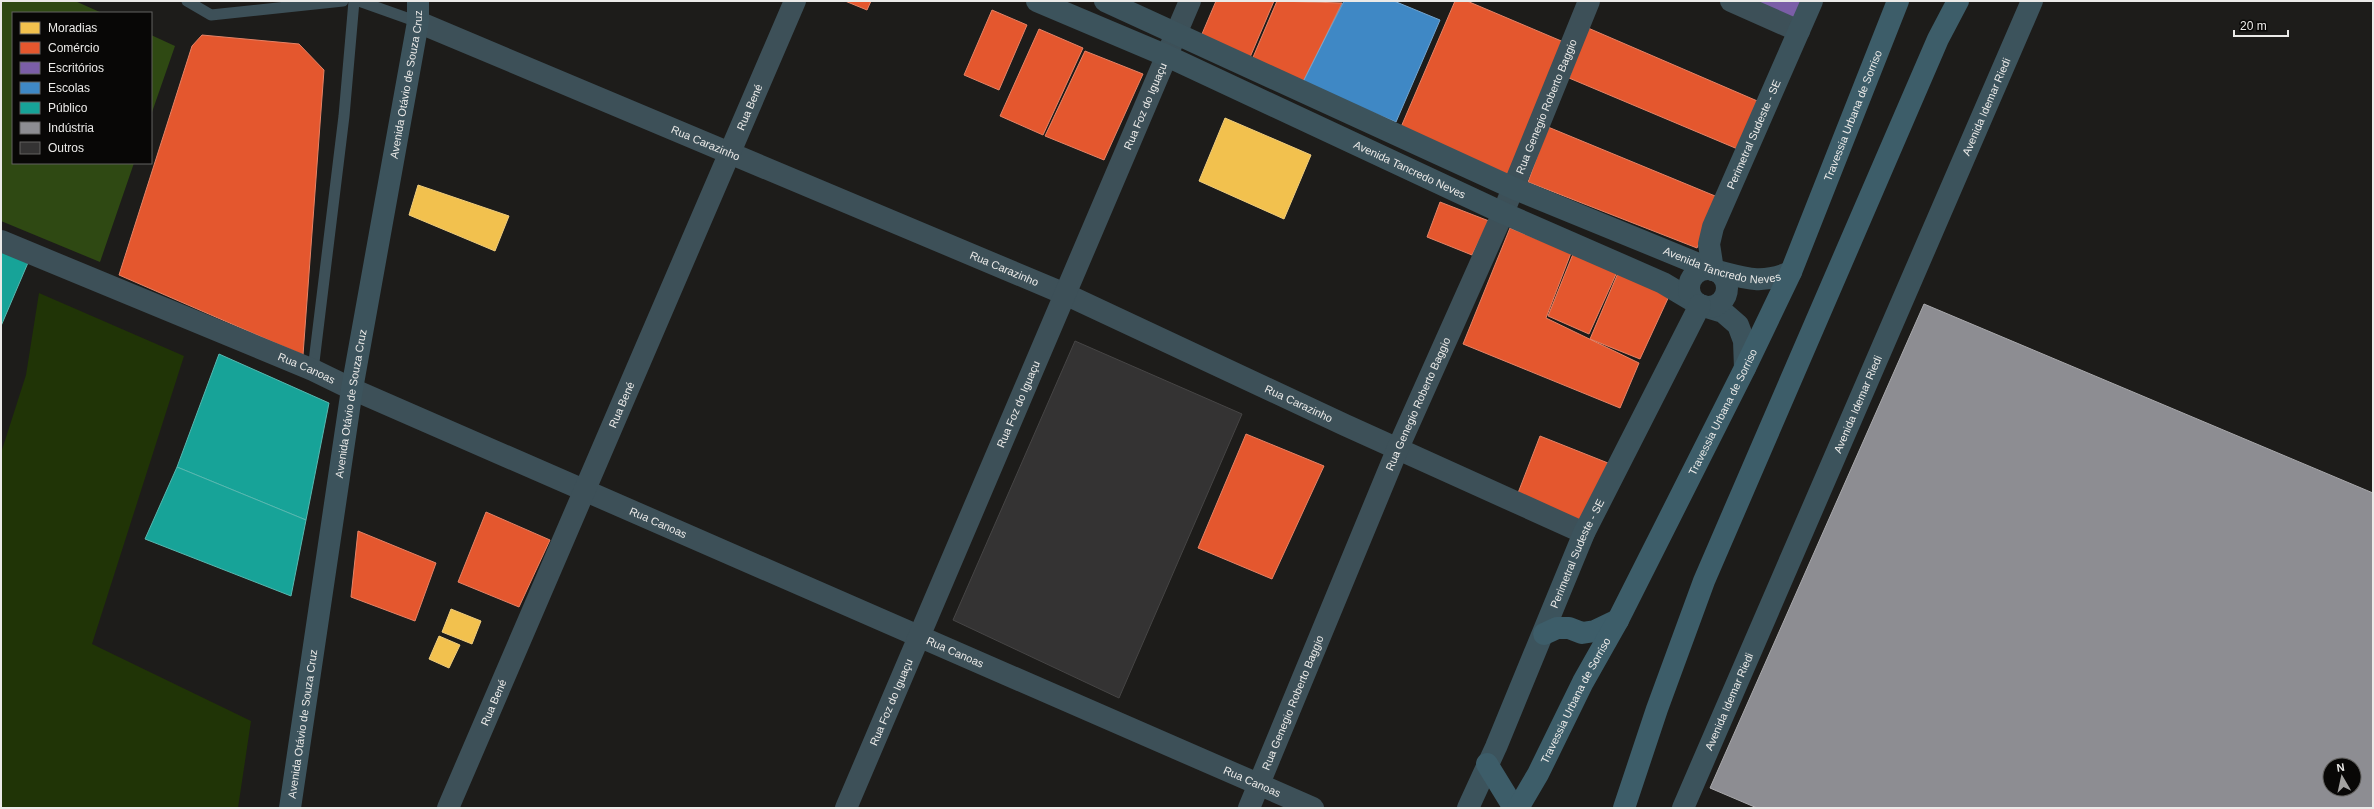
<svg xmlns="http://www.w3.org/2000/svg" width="2374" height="809" viewBox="0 0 2374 809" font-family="Arial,sans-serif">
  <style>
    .green { fill: #203406 }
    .forest { fill: #2f4913 }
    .homes { fill: #f2c14e; stroke: #f0cd7c }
    .shops { fill: #e4572e; stroke: #e68366 }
    .offices { fill: #7b5ea7; stroke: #9d88ba }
    .schools { fill: #3f88c5; stroke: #73a5d0 }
    .public { fill: #17a398; stroke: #57b8b0 }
    .industry { fill: #8d8d92; stroke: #a9a9ac; fill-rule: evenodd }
    .building { fill: #343333; stroke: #464545 }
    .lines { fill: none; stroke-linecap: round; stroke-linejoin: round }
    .lane { stroke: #3d5058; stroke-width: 11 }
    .street { stroke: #3d5058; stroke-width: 22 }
    .secondary { stroke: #3c535c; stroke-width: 22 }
    .highway { stroke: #3d5d69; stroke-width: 22 }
    .labels { text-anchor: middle; stroke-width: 4; stroke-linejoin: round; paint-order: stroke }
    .street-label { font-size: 11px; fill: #ebeae8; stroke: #080706 }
  </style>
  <rect width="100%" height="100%" fill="#1d1c1a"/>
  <path class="green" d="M 39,293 L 184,356 L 92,644 L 251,721 L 238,808 L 1,808 L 1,453 L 26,375 Z"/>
  <g class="forest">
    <path d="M 1,1 L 75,1 L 102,13 L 13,13 L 13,163 L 134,163 L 100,262 L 1,221 Z"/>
    <path d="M 151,35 L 175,46 L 151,115 Z"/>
  </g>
  <g class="homes">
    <path d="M 1225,118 L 1311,155 L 1284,219 L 1199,181 Z"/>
    <path d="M 418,185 L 509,216 L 495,251 L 409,215 Z"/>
    <path d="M 451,609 L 481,621 L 472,644 L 442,632 Z"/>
    <path d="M 439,636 L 460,645 L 449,668 L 429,659 Z"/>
  </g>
  <g class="shops">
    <path d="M 845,1 L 871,1 L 867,10 Z"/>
    <path d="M 1216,1 L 1274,1 L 1248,62 L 1199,41 Z"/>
    <path d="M 1277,1 L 1342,3 L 1302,84 L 1251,62 Z"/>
    <path d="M 1455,1 L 1467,1 L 1566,43 L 1509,175 L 1401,127 Z"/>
    <path d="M 992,10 L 1027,25 L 999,90 L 964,75 Z"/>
    <path d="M 1588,28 L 1762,103 L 1740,150 L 1569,78 Z"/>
    <path d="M 1039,29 L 1083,48 L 1043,135 L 1000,116 Z"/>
    <path d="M 202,35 L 299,44 L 324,70 L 303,355 L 119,275 L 192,46 Z"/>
    <path d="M 1085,51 L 1143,74 L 1104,160 L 1045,136 Z"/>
    <path d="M 1548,127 L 1720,198 L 1697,248 L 1528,182 Z"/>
    <path d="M 1440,202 L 1489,221 L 1472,255 L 1427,237 Z"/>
    <path d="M 1510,228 L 1571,253 L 1546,318 L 1639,363 L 1620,408 L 1463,344 Z"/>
    <path d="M 1573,254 L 1617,272 L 1589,334 L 1548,316 Z"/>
    <path d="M 1618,273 L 1670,294 L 1640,359 L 1590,339 Z"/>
    <path d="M 1246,434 L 1324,466 L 1272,579 L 1198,548 Z"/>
    <path d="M 1540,436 L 1608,463 L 1581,521 L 1518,493 Z"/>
    <path d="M 486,512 L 550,540 L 519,607 L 458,582 Z"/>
    <path d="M 358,531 L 436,563 L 415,621 L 351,597 Z"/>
  </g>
  <path class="offices" d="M 1750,1 L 1808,1 L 1799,22 Z"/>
  <path class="schools" d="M 1344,1 L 1394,1 L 1440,20 L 1396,122 L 1302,84 Z"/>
  <g class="public">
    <path d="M 1,245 L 30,258 L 1,326 Z"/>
    <path d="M 219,354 L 329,403 L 306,520 L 177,467 Z"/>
    <path d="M 177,467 L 306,520 L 291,596 L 145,539 Z"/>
  </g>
  <path class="industry" d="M 1924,304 L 2373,493 L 2373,808 L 1757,808 L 1710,788 ZM 2330,765 L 2354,765 L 2354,789 L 2330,789 Z"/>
  <path class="building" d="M 1075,341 L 1242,414 L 1119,698 L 953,620 Z"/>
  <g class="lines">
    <g class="lane">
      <path d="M 187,1 L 211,15 L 343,1"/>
      <path d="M 359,1 L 418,22"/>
      <path d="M 313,370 L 344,116 L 354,1"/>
    </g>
    <g class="street">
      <path d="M 1731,1 L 1799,31"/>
      <path id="s1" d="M 418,22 L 1065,294 L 1345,425 L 1584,533"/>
      <path id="s2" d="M 1,241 L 313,370 L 352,389 L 1313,808"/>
      <path id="s3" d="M 448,808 L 795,1"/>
      <path id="s4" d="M 846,808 L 1190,1"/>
      <path id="s5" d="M 1249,808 L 1398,448 L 1503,213 L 1589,1"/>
    </g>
    <g class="secondary">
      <path id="s6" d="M 1037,1 L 1167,56 L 1503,213 L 1663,283 L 1700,305 L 1723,312 L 1738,325 L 1744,341 L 1745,368"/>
      <path id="s7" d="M 1105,1 L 1513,188 L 1713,270 C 1745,278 1760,285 1791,272"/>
      <circle cx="1708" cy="288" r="19"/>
      <path id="s8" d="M 1713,270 L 1709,244 L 1713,227 L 1812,1"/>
      <path id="s9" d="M 290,808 L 352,389 L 418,22 L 418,1"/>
      <path id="s10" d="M 1468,808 L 1496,747 L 1584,533 L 1700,305"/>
      <path id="s11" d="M 1683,808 L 2032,1"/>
    </g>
    <g class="highway">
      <path d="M 1544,634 L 1557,628 L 1569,628 L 1582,633 L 1595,631 L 1618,620"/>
      <path d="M 1487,764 L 1514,808"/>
      <path id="s12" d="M 1518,808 L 1538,774 L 1583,682 L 1618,620 L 1745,368 L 1791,272 L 1898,1"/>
      <path d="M 1624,808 L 1657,709 L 1704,581 L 1938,39 L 1958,1"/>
    </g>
  </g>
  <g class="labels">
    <g class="street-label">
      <text dy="4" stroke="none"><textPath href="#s9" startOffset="733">Avenida Otávio de Souza Cruz</textPath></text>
      <text dy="4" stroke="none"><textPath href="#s3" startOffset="763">Rua Bené</textPath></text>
      <text dy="4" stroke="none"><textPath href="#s4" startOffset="763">Rua Foz do Iguaçu</textPath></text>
      <text dy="4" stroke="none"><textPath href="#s5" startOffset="762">Rua Genegio Roberto Baggio</textPath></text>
      <text dy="4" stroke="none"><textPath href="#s11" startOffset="764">Avenida Idemar Riedi</textPath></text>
      <text dy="4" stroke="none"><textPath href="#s12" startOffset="770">Travessia Urbana de Sorriso</textPath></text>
      <text dy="4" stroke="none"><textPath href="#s8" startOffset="145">Perimetral Sudeste - SE</textPath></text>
      <text dy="4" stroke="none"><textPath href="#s1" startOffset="312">Rua Carazinho</textPath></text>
      <text dy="4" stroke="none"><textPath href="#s6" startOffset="409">Avenida Tancredo Neves</textPath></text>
      <text dy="4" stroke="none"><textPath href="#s7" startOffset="673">Avenida Tancredo Neves</textPath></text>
      <text dy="4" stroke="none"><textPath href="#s1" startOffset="636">Rua Carazinho</textPath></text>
      <text dy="4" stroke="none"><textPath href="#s2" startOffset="331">Rua Canoas</textPath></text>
      <text dy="4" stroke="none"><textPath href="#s9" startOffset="409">Avenida Otávio de Souza Cruz</textPath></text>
      <text dy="4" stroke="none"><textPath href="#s4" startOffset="439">Rua Foz do Iguaçu</textPath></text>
      <text dy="4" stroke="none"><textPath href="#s1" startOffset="960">Rua Carazinho</textPath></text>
      <text dy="4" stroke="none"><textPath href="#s5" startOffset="438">Rua Genegio Roberto Baggio</textPath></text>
      <text dy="4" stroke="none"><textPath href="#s11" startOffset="440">Avenida Idemar Riedi</textPath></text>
      <text dy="4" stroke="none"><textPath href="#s3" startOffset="439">Rua Bené</textPath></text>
      <text dy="4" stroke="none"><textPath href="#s12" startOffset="446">Travessia Urbana de Sorriso</textPath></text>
      <text dy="4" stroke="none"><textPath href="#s2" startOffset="715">Rua Canoas</textPath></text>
      <text dy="4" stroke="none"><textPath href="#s10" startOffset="277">Perimetral Sudeste - SE</textPath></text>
      <text dy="4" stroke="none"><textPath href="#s2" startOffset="1039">Rua Canoas</textPath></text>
      <text dy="4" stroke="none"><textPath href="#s12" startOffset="122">Travessia Urbana de Sorriso</textPath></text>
      <text dy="4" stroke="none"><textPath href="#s3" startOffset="115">Rua Bené</textPath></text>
      <text dy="4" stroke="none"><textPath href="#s4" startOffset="115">Rua Foz do Iguaçu</textPath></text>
      <text dy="4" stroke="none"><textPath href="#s11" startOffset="116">Avenida Idemar Riedi</textPath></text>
      <text dy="4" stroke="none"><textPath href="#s5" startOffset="114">Rua Genegio Roberto Baggio</textPath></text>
      <text dy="4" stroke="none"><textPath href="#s9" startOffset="85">Avenida Otávio de Souza Cruz</textPath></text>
      <text dy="4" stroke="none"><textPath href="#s2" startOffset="1363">Rua Canoas</textPath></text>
    </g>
  </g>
  <rect width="2374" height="809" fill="none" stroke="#ebeae8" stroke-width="4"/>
  <rect x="12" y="12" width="140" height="152" fill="#080706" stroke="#636260"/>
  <rect x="20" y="22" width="20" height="12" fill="#f2c14e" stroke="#636260"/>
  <text x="48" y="32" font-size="12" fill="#ebeae8">Moradias</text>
  <rect x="20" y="42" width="20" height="12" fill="#e4572e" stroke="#636260"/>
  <text x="48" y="52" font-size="12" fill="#ebeae8">Comércio</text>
  <rect x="20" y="62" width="20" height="12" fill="#7b5ea7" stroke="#636260"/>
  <text x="48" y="72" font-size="12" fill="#ebeae8">Escritórios</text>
  <rect x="20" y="82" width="20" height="12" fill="#3f88c5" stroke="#636260"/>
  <text x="48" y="92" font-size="12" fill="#ebeae8">Escolas</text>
  <rect x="20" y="102" width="20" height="12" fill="#17a398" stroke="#636260"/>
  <text x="48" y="112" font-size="12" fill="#ebeae8">Público</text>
  <rect x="20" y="122" width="20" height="12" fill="#8d8d92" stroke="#636260"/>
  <text x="48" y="132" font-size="12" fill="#ebeae8">Indústria</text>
  <rect x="20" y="142" width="20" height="12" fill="#343333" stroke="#636260"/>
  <text x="48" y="152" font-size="12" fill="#ebeae8">Outros</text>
  <g transform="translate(2342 777) rotate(351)"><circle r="19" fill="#080706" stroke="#636260"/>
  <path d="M0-3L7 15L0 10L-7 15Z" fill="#a3a2a0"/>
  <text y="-6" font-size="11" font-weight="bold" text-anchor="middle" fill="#ebeae8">N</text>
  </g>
  <path d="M2234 30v6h54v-6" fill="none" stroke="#ebeae8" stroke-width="2"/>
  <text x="2240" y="30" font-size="12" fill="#ebeae8" stroke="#080706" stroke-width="3" paint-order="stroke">20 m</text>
</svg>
